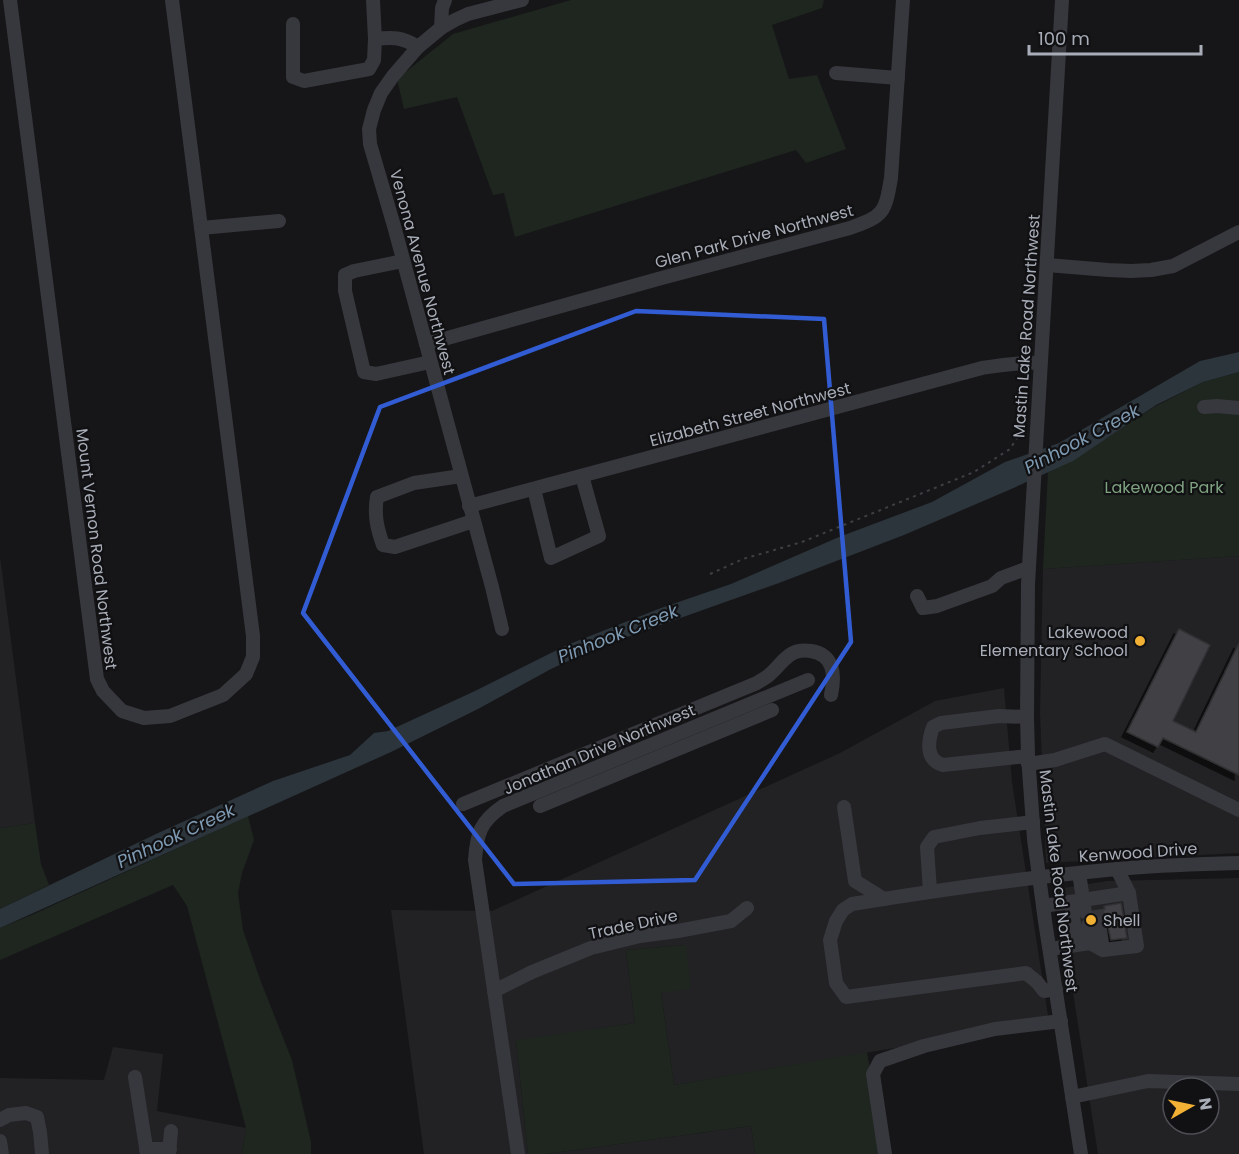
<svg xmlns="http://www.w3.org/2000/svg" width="1239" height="1154" viewBox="0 0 1239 1154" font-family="Poppins,sans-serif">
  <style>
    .built { fill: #222225; fill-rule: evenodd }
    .green { fill: #1e261f }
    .water { fill: #2c353c }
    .building { fill: #404145; stroke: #303034; stroke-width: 1.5; filter: url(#shadow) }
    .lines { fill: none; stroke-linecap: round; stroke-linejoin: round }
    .minor-tunnel { stroke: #333438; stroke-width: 14; stroke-dasharray: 14 7; stroke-linecap: butt }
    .path { stroke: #3d3f44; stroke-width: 2; stroke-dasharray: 3 4.5; stroke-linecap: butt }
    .minor { stroke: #37383d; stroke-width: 14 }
    .marked { fill: none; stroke: #325cd3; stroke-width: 4.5; stroke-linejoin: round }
    .poi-dot { fill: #f2b134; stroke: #111113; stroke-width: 2 }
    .labels { text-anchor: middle; stroke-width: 4.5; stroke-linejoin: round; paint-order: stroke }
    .street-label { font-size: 16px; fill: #a8adb8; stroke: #111113 }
    .park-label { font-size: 16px; fill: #7fa381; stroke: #111113 }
    .poi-label { font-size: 16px; fill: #a8adb8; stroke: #111113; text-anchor: end }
    .water-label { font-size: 18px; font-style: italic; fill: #7f9bb3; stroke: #111113 }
  </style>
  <defs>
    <filter id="shadow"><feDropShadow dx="-5" dy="5" stdDeviation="0" flood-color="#0009"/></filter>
  </defs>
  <rect width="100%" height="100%" fill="#161618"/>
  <g class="built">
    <path d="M 1239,556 L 1239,853 L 1046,863 L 1040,713 L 1043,569 Z"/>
    <path d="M 0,557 L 35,823 L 0,828 Z"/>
    <path d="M 1004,688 L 1012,782 L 1049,1022 L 674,1085 L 661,992 L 686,945 L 626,950 L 635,1023 L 516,1041 L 528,1154 L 424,1154 L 391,910 L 492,911 L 840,753 L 935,701 Z"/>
    <path d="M 1239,878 L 1239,1154 L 1098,1154 L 1057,889 L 1107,881 ZM 1173,1088 L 1209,1088 L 1209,1124 L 1173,1124 Z"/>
    <path d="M 113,1047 L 163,1054 L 157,1111 L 246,1128 L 242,1154 L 0,1154 L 0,1078 L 104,1080 Z"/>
    <path d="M 751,1126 L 755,1154 L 546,1154 Z"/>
  </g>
  <g class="green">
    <path d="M 571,0 L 824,0 L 822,8 L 772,25 L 789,79 L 817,75 L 846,149 L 806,163 L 796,150 L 515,237 L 504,193 L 493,195 L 457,97 L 404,109 L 397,79 L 453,34 Z"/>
    <path d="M 1239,372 L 1239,556 L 1043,569 L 1048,472 L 1070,462 L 1154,407 L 1203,382 Z"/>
    <path d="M 248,816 L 254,840 L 242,873 L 238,893 L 243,930 L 261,982 L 292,1060 L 311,1142 L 311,1154 L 242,1154 L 246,1128 L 187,906 L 173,885 L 0,960 L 0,928 L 34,914 Z"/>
    <path d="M 35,823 L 41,864 L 49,885 L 0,909 L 0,828 Z"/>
    <path d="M 686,945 L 691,989 L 661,993 L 674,1085 L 867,1052 L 884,1154 L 755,1154 L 751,1126 L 546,1154 L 528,1154 L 516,1040 L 635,1023 L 626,950 Z"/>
  </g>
  <path class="water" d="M 1239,352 L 1239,372 L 1203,382 L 1156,405 L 1073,461 L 1009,490 L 904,535 L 779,583 L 596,648 L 551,669 L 478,709 L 391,752 L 0,928 L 0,909 L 156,834 L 273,781 L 350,755 L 374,733 L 388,731 L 475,691 L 567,645 L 661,608 L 731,584 L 839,537 L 932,502 L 1005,462 L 1059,443 L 1200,361 Z"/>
  <g class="building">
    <path d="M 1179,629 L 1210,645 L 1173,721 L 1196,732 L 1239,643 L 1239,775 L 1163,738 L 1158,747 L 1127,732 Z"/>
    <path d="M 1121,903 L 1127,938 L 1111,940 L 1106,918 L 1103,915 L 1098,914 L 1092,917 L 1094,911 L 1105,909 L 1104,906 Z"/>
  </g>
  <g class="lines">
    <path class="minor-tunnel" d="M 1097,910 L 1099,923"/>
    <path class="path" d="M 710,574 L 743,559 L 802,542 L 974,472 L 1010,449 L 1017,438 L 1024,436"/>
    <g class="minor">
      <path d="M 10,0 L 97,679 L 103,691 L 122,711 L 144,718 L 170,716 L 223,695 L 246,674 L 253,657 L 253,636 L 172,0"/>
      <path d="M 1062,0 L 1028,584 L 1027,717 L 1028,756 L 1034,839 L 1045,921 L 1081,1154"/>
      <path d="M 293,24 L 293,77 L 304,81 L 369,69 L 374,60 L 375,39 L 373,0"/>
      <path d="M 441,28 L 442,8 L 445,0"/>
      <path d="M 375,39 C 394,37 402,37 418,47"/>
      <path d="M 836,73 L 898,78"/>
      <path d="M 201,228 L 279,221"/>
      <path d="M 403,261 L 354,271 L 345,275 L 345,291 L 364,372 L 376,374 L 430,362"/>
      <path d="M 1047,265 L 1108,270 L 1131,271 L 1151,270 L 1173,266 L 1239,232"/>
      <path d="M 426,344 L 658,279 L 850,228 C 884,216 885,213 891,178 L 903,0"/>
      <path d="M 1204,407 L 1217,406 L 1239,408"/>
      <path d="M 461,476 L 414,483 L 377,497 C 374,515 377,528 383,545 L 395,547 L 473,521"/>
      <path d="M 534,489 L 551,558 L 599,536 L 582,476"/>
      <path d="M 469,506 L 982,368 C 1002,365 1020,362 1040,363"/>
      <path d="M 917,596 L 923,608 L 937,606 L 992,586 L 1001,578 L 1028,568"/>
      <path d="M 502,629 L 492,587 L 394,226 L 370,144 L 369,129 L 374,110 L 381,93 L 393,76 L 418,47 L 441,28 L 455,20 L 468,14 L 522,0"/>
      <path d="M 1027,717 L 999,716 L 941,723 L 933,727 C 928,741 925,760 943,765 L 1028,756"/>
      <path d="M 1028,764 L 1055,760 L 1105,744 L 1239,810"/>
      <path d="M 463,804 L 757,683 C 761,680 766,678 769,675 C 778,668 782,659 793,653 C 799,650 805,650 811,651 C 835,655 835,676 831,695"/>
      <path d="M 540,806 L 772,710"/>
      <path d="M 844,807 L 855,881 L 884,899"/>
      <path d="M 1079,873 L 1085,912"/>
      <path d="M 930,891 L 927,847 L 934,837 L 980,828 L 1033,822"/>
      <path d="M 1071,902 L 1077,944"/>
      <path d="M 1043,906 L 1129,893"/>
      <path d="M 1099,923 L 1103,950"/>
      <path d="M 1088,925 L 1090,943"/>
      <path d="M 1050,949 L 1090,943 L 1103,950 L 1137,946 L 1129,893 L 1117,869"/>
      <path d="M 1056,989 L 1044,991 L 1037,982 L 1026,973 L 846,997 L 836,983 L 830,940 L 836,921 L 843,910 L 852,904 C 944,889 1036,876 1129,868 C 1166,865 1202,864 1239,863"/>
      <path d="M 494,991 L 532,972 L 591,948 L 640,936 L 678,931 L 731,921 L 747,908"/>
      <path d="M 135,1077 L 147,1154"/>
      <path d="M 1072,1097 L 1148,1081 L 1239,1084"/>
      <path d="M 0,1120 L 9,1115 L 26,1113 L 37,1117 L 40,1132 L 42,1154"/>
      <path d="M 0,1141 L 2,1154"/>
      <path d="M 146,1149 L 170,1149"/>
      <path d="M 169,1154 L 171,1131"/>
      <path d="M 518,1154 L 475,860 C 477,833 480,822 503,806 L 808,680"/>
      <path d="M 885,1154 L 873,1074 L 880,1061 L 924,1046 L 995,1029 L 1061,1021"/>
    </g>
  </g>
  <path class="marked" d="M 636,311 L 824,319 L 851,642 L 695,880 L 514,884 L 303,613 L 380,407 Z"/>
  <g class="poi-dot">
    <circle cx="1140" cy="641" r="6"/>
    <circle cx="1091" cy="920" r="6"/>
  </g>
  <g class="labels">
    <g class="street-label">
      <text transform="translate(754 236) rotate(-15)" y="6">Glen Park Drive Northwest</text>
      <text transform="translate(423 272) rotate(75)" y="6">Venona Avenue Northwest</text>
      <text transform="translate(1026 326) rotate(-86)" y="6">Mastin Lake Road Northwest</text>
      <text transform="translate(750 414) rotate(-15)" y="6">Elizabeth Street Northwest</text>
      <text transform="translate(97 549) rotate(83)" y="6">Mount Vernon Road Northwest</text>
      <text transform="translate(599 749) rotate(-23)" y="6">Jonathan Drive Northwest</text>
      <text transform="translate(1138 852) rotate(-4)" y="6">Kenwood Drive</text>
      <text transform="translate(1059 881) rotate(83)" y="6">Mastin Lake Road Northwest</text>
      <text transform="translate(633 924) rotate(-12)" y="6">Trade Drive</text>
    </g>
    <g class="park-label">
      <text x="1164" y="493">Lakewood Park</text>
    </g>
    <g class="poi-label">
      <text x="1128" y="638">Lakewood<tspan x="1128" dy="18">Elementary School</tspan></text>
      <text x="1103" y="926" text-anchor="start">Shell</text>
    </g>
    <g class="water-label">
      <text transform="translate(1082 439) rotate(-28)" y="6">Pinhook Creek</text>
      <text transform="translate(618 634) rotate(-22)" y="6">Pinhook Creek</text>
      <text transform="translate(176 836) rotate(-25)" y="6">Pinhook Creek</text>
    </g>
  </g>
  <g transform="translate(1191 1106) rotate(81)"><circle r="28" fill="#111113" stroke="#4d4f55" stroke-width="1.5"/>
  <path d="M0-4.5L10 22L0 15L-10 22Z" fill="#f2b134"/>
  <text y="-9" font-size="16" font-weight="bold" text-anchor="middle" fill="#a8adb8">N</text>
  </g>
  <path d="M1029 45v9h172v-9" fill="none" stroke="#a8adb8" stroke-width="3"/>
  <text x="1038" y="45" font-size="18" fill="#a8adb8" stroke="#111113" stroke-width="4.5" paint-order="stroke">100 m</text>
</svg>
